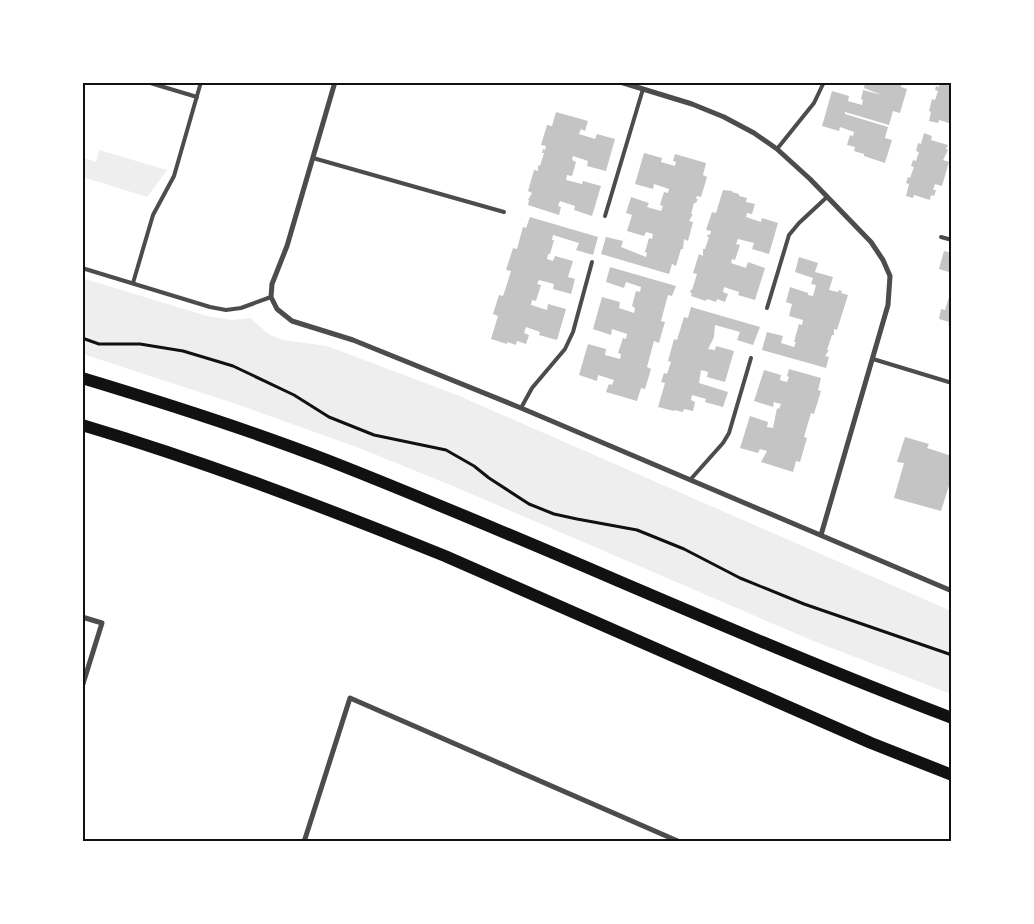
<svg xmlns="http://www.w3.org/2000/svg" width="1034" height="924" viewBox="0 0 1034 924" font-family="'Space Grotesk',sans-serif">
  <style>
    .green { fill: #eee }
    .building { fill: #c4c4c4 }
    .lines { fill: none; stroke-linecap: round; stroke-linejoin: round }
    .path { stroke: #111; stroke-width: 3 }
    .service { stroke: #4c4c4c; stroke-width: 4 }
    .minor { stroke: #4c4c4c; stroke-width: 5 }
    .primary { stroke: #111; stroke-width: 12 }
    .neatline { fill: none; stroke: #111; stroke-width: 2 }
  </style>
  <rect width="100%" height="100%" fill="#fff"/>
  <g class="green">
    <path d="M 99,150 L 167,170 L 147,197 L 83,177 L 83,158 L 96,162 Z"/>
    <path d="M 82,278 L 207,316 L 232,320 L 250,318 L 270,335 L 283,340 L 327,346 L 457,395 L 951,611 L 951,694 L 811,640 L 453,486 L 359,448 L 245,407 L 83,354 Z"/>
  </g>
  <g class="building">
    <path d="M 865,82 L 902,82 L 901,87 L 907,89 L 900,113 L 893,111 L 889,125 L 845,112 L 845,114 L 888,127 L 885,138 L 892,140 L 885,163 L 864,156 L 864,154 L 854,151 L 855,147 L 847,145 L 850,135 L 853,136 L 854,132 L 840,127 L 839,131 L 822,126 L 832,91 L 849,96 L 848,101 L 862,105 L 863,100 L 861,99 L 863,90 L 882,95 L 864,88 Z"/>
    <path d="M 940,82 L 952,82 L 952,124 L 939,120 L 938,123 L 929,121 L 931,112 L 929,111 L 932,99 L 935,100 L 938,91 L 935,90 L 936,86 L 939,87 Z"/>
    <path d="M 556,112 L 588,121 L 585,131 L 581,129 L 579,134 L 595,139 L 597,134 L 615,139 L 606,171 L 587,166 L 588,161 L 573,156 L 572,160 L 576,162 L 572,176 L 567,175 L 566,180 L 582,184 L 583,181 L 601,186 L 592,216 L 574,210 L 575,206 L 560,201 L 558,206 L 561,207 L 559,215 L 528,205 L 529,200 L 528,200 L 532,193 L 528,191 L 534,170 L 538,171 L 538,165 L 540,166 L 544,153 L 542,153 L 543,149 L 545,150 L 546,146 L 541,145 L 547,125 L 552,126 Z"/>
    <path d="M 924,133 L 932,136 L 931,140 L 948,145 L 946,149 L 948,150 L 943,160 L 949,162 L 942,186 L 935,184 L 933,190 L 936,190 L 934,196 L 931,195 L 930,200 L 914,195 L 913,198 L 906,196 L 909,184 L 906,183 L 908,177 L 910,178 L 914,167 L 911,166 L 913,160 L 916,161 L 919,152 L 916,151 L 918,143 L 921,144 Z"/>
    <path d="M 644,153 L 662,158 L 661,162 L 675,166 L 676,162 L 673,161 L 675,154 L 706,163 L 703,175 L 707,177 L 701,197 L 697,196 L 696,199 L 698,199 L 696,203 L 694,203 L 691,214 L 693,214 L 689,221 L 693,222 L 688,241 L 684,239 L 683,249 L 681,249 L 676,266 L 672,264 L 669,274 L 601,254 L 606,237 L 623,241 L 621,247 L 646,257 L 647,253 L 645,252 L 649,238 L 652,239 L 653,234 L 646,232 L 644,236 L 627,231 L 632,215 L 626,213 L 631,197 L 649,203 L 647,207 L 661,211 L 663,206 L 660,205 L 664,192 L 668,193 L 669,189 L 654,184 L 653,189 L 635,184 Z"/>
    <path d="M 723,190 L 733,191 L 732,192 L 739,194 L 739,196 L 747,198 L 746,202 L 755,204 L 752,214 L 747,213 L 746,217 L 761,222 L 762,218 L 778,223 L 769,254 L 752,249 L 754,243 L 738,239 L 736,244 L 740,245 L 735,260 L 732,259 L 731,263 L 746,268 L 748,262 L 765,268 L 755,300 L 738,295 L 739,292 L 724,287 L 723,292 L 728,294 L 725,302 L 717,299 L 716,302 L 707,299 L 706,301 L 691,296 L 692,293 L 690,293 L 691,289 L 692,290 L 697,274 L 693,273 L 699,254 L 703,256 L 703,249 L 705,249 L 709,237 L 707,237 L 708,234 L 710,235 L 711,231 L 706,230 L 712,212 L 716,213 Z"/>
    <path d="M 530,217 L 598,237 L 593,255 L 576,250 L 579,243 L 553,235 L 552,240 L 554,240 L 550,254 L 548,254 L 547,259 L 553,261 L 555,256 L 573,261 L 568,277 L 575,279 L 571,294 L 553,289 L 554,284 L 539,280 L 537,284 L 541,285 L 536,301 L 532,300 L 531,305 L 547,310 L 548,304 L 566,309 L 557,340 L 539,335 L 540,332 L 526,327 L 524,333 L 529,335 L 526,344 L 517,341 L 516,345 L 507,342 L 507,344 L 491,339 L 498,316 L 493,314 L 499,295 L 503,296 L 507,284 L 511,271 L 506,270 L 513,248 L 517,249 L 523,227 L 526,228 Z"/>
    <path d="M 944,251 L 952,253 L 952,273 L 939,269 Z"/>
    <path d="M 799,257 L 818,263 L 815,272 L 833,277 L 829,290 L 838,292 L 839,290 L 842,291 L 841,293 L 848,295 L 837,330 L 834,329 L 834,335 L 832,335 L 827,350 L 829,350 L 825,356 L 829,357 L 826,368 L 762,350 L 767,332 L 783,336 L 781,343 L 794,347 L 796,342 L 794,342 L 799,324 L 802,325 L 803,320 L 789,316 L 792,304 L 786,302 L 790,287 L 808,293 L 808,295 L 813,296 L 816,285 L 811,284 L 813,278 L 795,272 Z"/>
    <path d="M 610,267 L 676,286 L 672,296 L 668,295 L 661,321 L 665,322 L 662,332 L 659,343 L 654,341 L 647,367 L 651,369 L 645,389 L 641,388 L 637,401 L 606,392 L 609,384 L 612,385 L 614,380 L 598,375 L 597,381 L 579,375 L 588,344 L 606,349 L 605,355 L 620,359 L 621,354 L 618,353 L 623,338 L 626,339 L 627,334 L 612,329 L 611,335 L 593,329 L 602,297 L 620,302 L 619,308 L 634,313 L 635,308 L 632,306 L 636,291 L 640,292 L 641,287 L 626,282 L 624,288 L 606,282 Z"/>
    <path d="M 950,294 L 952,294 L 952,326 L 948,325 L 949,322 L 939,319 L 941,309 L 945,310 Z"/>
    <path d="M 691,307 L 760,327 L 753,345 L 737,340 L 740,332 L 715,325 L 714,337 L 708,349 L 715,350 L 716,346 L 734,351 L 725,382 L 707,377 L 708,372 L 701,370 L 699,383 L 728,392 L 723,407 L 705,402 L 706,399 L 692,395 L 691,400 L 695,402 L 693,411 L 684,409 L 683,412 L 674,410 L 674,411 L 658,407 L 665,383 L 661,382 L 664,373 L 667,374 L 671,362 L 668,361 L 674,339 L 677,340 L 684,317 L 688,318 Z"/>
    <path d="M 789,369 L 821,378 L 818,390 L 821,391 L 814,414 L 811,413 L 804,437 L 807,438 L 800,462 L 796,461 L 793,472 L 761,462 L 767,451 L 760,449 L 758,453 L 740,448 L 750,416 L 768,422 L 767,427 L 773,428 L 777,408 L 779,409 L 781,404 L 774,402 L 773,407 L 754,401 L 764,370 L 781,375 L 780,380 L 787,382 L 789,377 L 787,376 Z"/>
    <path d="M 905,437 L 929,444 L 927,448 L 952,456 L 952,476 L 941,511 L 894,498 L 904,463 L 897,462 Z"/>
  </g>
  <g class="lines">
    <path class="path" d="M 82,338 L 99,344 L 140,344 L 183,351 L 233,366 L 294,395 L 329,417 L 374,435 L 446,450 L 474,466 L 489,478 L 529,504 L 554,514 L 577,519 L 637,530 L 684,549 L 740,578 L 804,604 L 952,655"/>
    <g class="service">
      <path d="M 147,82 L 197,97"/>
      <path d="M 777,149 L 814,103 L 824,82"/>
      <path d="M 313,158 L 504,212"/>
      <path d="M 605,216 L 643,89"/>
      <path d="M 941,237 L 952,240"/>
      <path d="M 82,268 L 210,307 L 226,310 L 241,308 L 271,297"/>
      <path d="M 133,283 L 153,215 L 174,176 L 201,82"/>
      <path d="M 767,308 L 789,235 L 799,223 L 827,197"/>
      <path d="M 873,359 L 952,383"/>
      <path d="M 521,408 L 532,388 L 565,349 L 573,332 L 592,262"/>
      <path d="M 690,480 L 723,443 L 729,433 L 751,358"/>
    </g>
    <g class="minor">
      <path d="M 335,82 L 287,246 L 272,284 L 271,297 L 277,309 L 292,321 L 353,340 L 521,408 L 952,591"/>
      <path d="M 620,82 L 692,104 L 724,117 L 754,133 L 777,149 L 810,179 L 871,242 L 883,260 L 890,276 L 888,305 L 821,535"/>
      <path d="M 82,617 L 102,623 L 82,687"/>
      <path d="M 304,842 L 350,698 L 680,842"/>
    </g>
    <g class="primary">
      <path d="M 82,378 C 165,403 247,429 327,460 C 537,542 741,638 952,718"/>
      <path d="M 82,425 C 206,462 326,508 445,556 L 871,743 L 952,775"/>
    </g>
  </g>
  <rect width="1034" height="924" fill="none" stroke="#ffffff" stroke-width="168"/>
  <rect x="84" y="84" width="866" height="756" class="neatline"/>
</svg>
